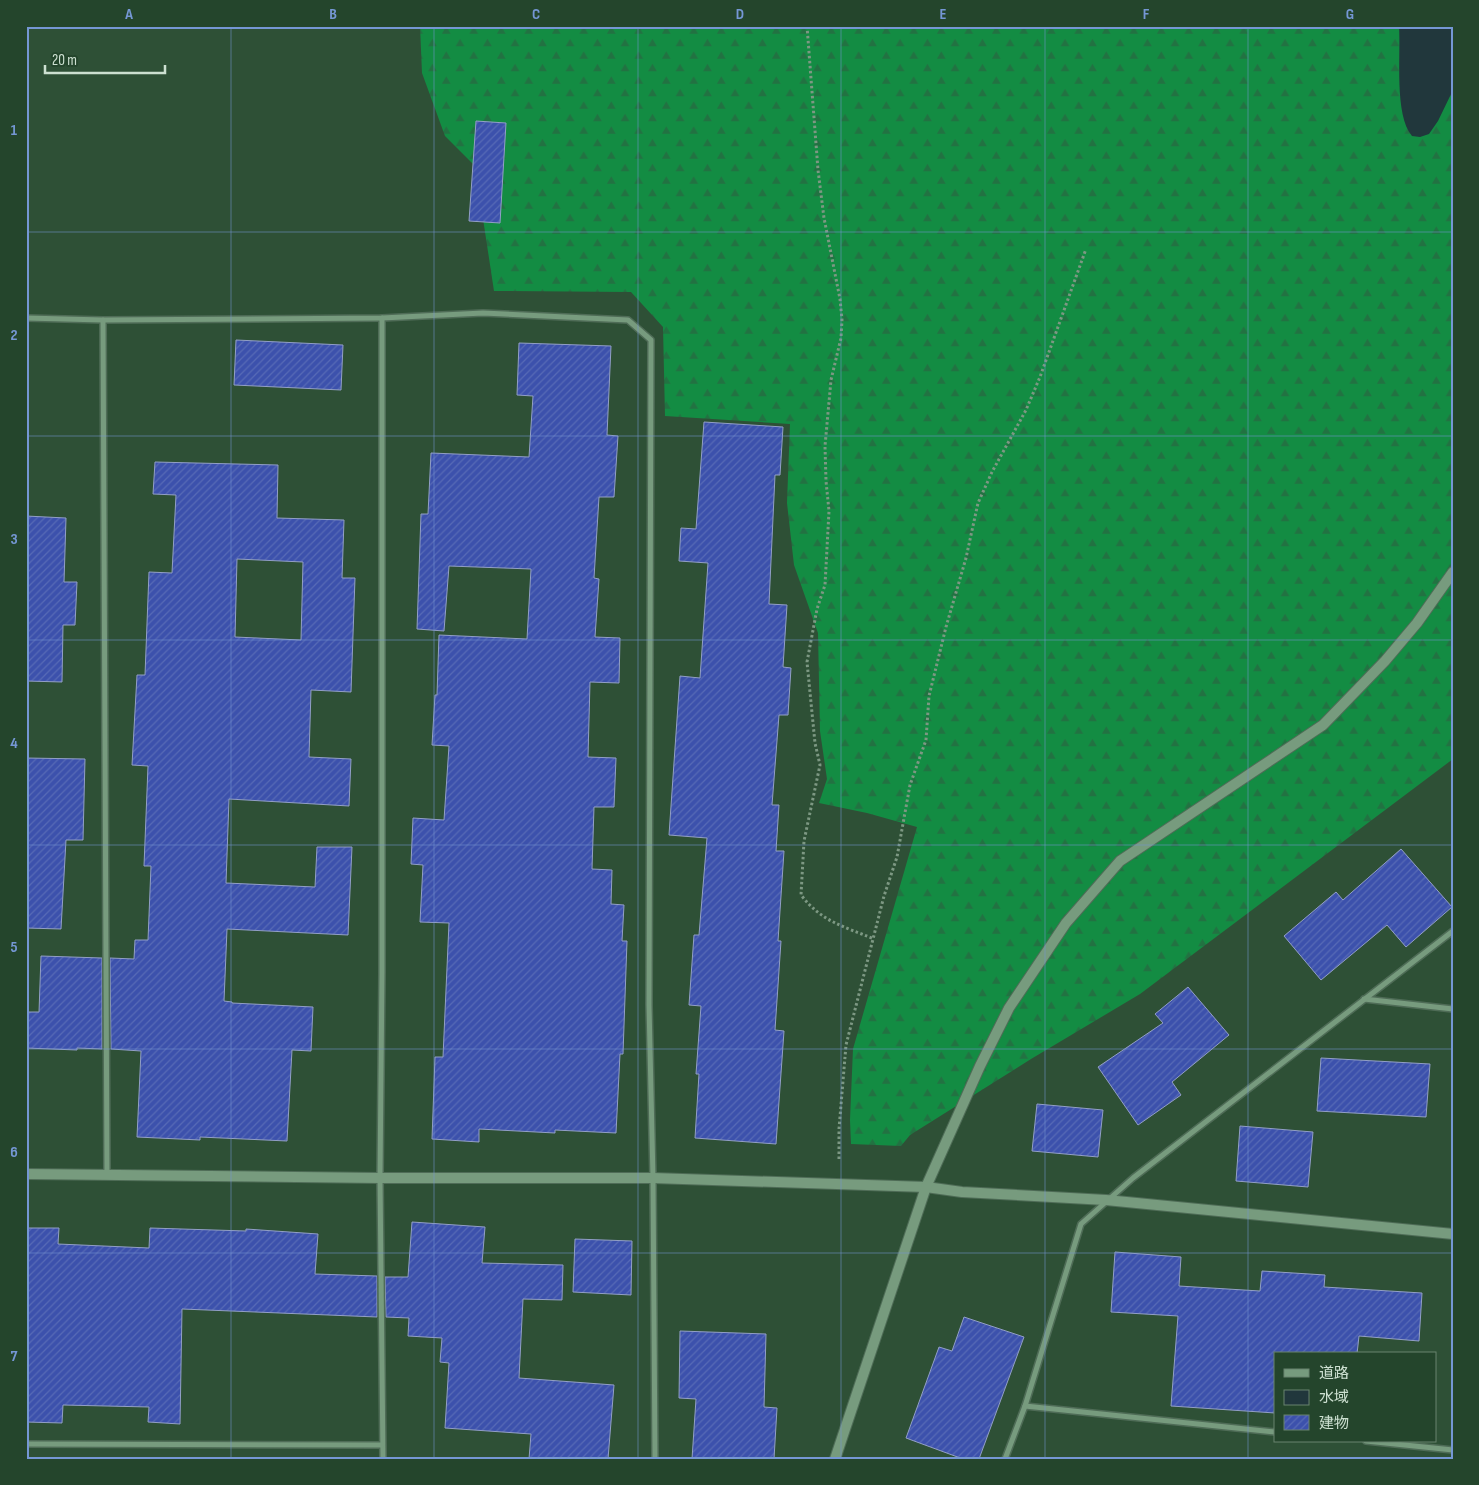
<svg xmlns="http://www.w3.org/2000/svg" width="1479" height="1485" viewBox="0 0 1479 1485" font-family="'Sofia Sans Condensed','Noto Sans JP',sans-serif">
  <style>
    .forest { fill: url(#forest-firs) }
    .water { fill: #21373c }
    .building { fill: url(#building-hatch); stroke: #929fc6; fill-rule: evenodd }
    .lines { fill: none; stroke-linecap: round; stroke-linejoin: round }
    .street-casing { stroke: #4f6c57; stroke-width: 8 }
    .secondary-casing { stroke: #4f6c57; stroke-width: 12 }
    .path { stroke: #7d9883; stroke-width: 3; stroke-dasharray: 2.5 2.5; stroke-linecap: butt }
    .street { stroke: #779b7e; stroke-width: 5 }
    .secondary { stroke: #779b7e; stroke-width: 10 }
    .grid { fill: none; stroke: #7597d4; stroke-width: 1; stroke-opacity: 0.55 }
    .neatline { fill: none; stroke: #7597d4; stroke-width: 2 }
    .grid-label { font-size: 16px; text-anchor: middle; font-weight: bold; fill: #7597d4 }
  </style>
  <defs>
    <pattern id="forest-firs" width="22" height="20" patternUnits="userSpaceOnUse" patternTransform="scale(1.25)"><rect width="22" height="20" fill="#138c43"/><path d="M5 1l3.5 6h-7zM16 11l3.5 6h-7z" fill="#227242"/></pattern>
    <pattern id="building-hatch" width="6" height="6" patternUnits="userSpaceOnUse" patternTransform="scale(1.25)"><rect width="6" height="6" fill="#3c51ac"/><path d="M-1 1l2-2M0 6l6-6M5 7l2-2" fill="none" stroke="#576ab6"/></pattern>
  </defs>
  <rect width="100%" height="100%" fill="#2e5036"/>
  <path class="forest" d="M 420,26 L 1453,26 L 1453,759 L 1140,994 L 1031,1059 L 910,1135 L 901,1146 L 851,1144 L 850,1120 L 853,1049 L 917,827 L 867,813 L 819,803 L 827,779 L 820,731 L 818,633 L 794,565 L 787,503 L 790,424 L 665,416 L 663,327 L 631,292 L 494,291 L 475,166 L 445,136 L 422,73 Z"/>
  <path class="water" d="M 1399,26 L 1453,26 L 1453,90 L 1438,121 L 1429,134 L 1420,137 L 1412,136 C 1394,115 1401,55 1399,26 Z"/>
  <g class="building">
    <path d="M 476,121 L 506,123 L 500,223 L 469,221 Z"/>
    <path d="M 236,340 L 343,345 L 341,390 L 234,385 Z"/>
    <path d="M 519,343 L 611,346 L 607,435 L 618,436 L 614,497 L 599,497 L 594,578 L 599,579 L 595,637 L 620,638 L 619,683 L 590,682 L 588,757 L 616,758 L 614,807 L 594,807 L 592,869 L 612,870 L 611,904 L 624,905 L 622,941 L 627,941 L 623,1054 L 620,1054 L 616,1133 L 555,1130 L 555,1133 L 479,1129 L 479,1142 L 432,1139 L 435,1057 L 443,1057 L 449,923 L 420,922 L 423,865 L 411,864 L 413,818 L 444,820 L 449,746 L 432,745 L 435,695 L 437,695 L 439,635 L 527,639 L 531,569 L 449,566 L 444,631 L 417,629 L 421,514 L 428,514 L 431,453 L 529,457 L 533,396 L 517,395 Z"/>
    <path d="M 704,422 L 783,427 L 780,475 L 775,475 L 769,604 L 787,605 L 783,667 L 791,668 L 788,715 L 779,715 L 772,805 L 779,805 L 776,851 L 784,851 L 778,941 L 781,941 L 775,1030 L 784,1031 L 776,1144 L 695,1138 L 699,1074 L 696,1074 L 701,1006 L 689,1005 L 694,935 L 699,935 L 707,838 L 669,835 L 680,676 L 700,678 L 708,563 L 679,561 L 681,528 L 696,529 Z"/>
    <path d="M 155,462 L 278,465 L 277,518 L 344,520 L 342,578 L 355,578 L 351,692 L 311,690 L 309,757 L 351,759 L 349,806 L 229,799 L 226,883 L 315,887 L 317,847 L 352,847 L 348,935 L 227,929 L 224,1001 L 232,1002 L 232,1003 L 313,1007 L 311,1051 L 292,1050 L 287,1141 L 200,1137 L 200,1140 L 137,1137 L 141,1051 L 111,1049 L 110,958 L 134,959 L 135,940 L 148,940 L 151,866 L 144,866 L 148,766 L 132,765 L 137,675 L 145,675 L 149,572 L 172,573 L 176,495 L 153,494 ZM 237,559 L 303,562 L 301,640 L 235,637 Z"/>
    <path d="M 26,516 L 66,518 L 64,582 L 77,582 L 75,625 L 63,625 L 62,682 L 26,681 Z"/>
    <path d="M 26,758 L 85,759 L 83,840 L 66,840 L 61,929 L 26,928 Z"/>
    <path d="M 1401,849 L 1452,907 L 1406,947 L 1387,925 L 1321,980 L 1284,936 L 1336,892 L 1343,900 Z"/>
    <path d="M 41,956 L 102,958 L 102,1049 L 77,1048 L 77,1050 L 26,1048 L 26,1012 L 39,1012 Z"/>
    <path d="M 1188,987 L 1229,1035 L 1172,1082 L 1181,1095 L 1138,1125 L 1098,1067 L 1163,1023 L 1155,1014 Z"/>
    <path d="M 1321,1058 L 1430,1064 L 1426,1117 L 1317,1111 Z"/>
    <path d="M 1037,1104 L 1103,1110 L 1098,1157 L 1032,1151 Z"/>
    <path d="M 1240,1126 L 1313,1132 L 1308,1187 L 1236,1181 Z"/>
    <path d="M 412,1222 L 485,1227 L 482,1263 L 563,1265 L 562,1300 L 523,1299 L 519,1378 L 614,1385 L 608,1459 L 529,1459 L 531,1434 L 445,1428 L 449,1363 L 440,1362 L 442,1338 L 408,1336 L 409,1318 L 386,1317 L 385,1277 L 408,1277 Z"/>
    <path d="M 26,1228 L 59,1228 L 58,1244 L 149,1248 L 150,1228 L 246,1231 L 246,1229 L 318,1234 L 315,1274 L 377,1276 L 377,1317 L 182,1309 L 180,1424 L 148,1422 L 149,1407 L 63,1405 L 62,1423 L 26,1422 Z"/>
    <path d="M 575,1239 L 632,1241 L 631,1295 L 573,1292 Z"/>
    <path d="M 1115,1252 L 1181,1257 L 1179,1286 L 1260,1291 L 1262,1271 L 1325,1275 L 1324,1287 L 1422,1293 L 1419,1341 L 1359,1336 L 1357,1354 L 1275,1354 L 1275,1413 L 1171,1406 L 1178,1316 L 1111,1312 Z"/>
    <path d="M 964,1317 L 1024,1337 L 979,1459 L 963,1459 L 906,1438 L 939,1347 L 952,1351 Z"/>
    <path d="M 680,1331 L 766,1334 L 764,1407 L 777,1408 L 774,1459 L 692,1459 L 696,1399 L 679,1398 Z"/>
  </g>
  <g class="lines">
    <defs>
      <g id="street">
        <path d="M 26,318 L 103,320 L 382,318 L 483,313 L 628,320 L 651,340 L 649,1005 L 653,1178 L 655,1459"/>
        <path d="M 382,318 L 382,973 L 380,1178 L 383,1459"/>
        <path d="M 103,320 L 107,1175"/>
        <path d="M 1364,999 L 1453,1009"/>
        <path d="M 1025,1406 L 1275,1432"/>
        <path d="M 1366,1441 L 1453,1450"/>
        <path d="M 26,1444 L 382,1445"/>
        <path d="M 1005,1459 L 1025,1406 L 1081,1224 L 1133,1178 L 1453,931"/>
      </g>
      <g id="secondary">
        <path d="M 26,1174 L 380,1178 L 653,1178 L 926,1187 L 962,1192 L 1106,1200 L 1453,1234"/>
        <path d="M 835,1459 L 926,1187 L 980,1066 L 1009,1008 L 1066,923 L 1120,861 L 1323,725 L 1385,661 L 1417,623 L 1453,572"/>
      </g>
    </defs>
    <use href="#street" class="street-casing"/>
    <use href="#secondary" class="secondary-casing"/>
    <g class="path">
      <path d="M 807,26 L 818,170 L 824,218 L 840,299 L 842,320 L 841,338 L 831,380 L 825,446 L 826,481 L 829,511 L 825,585 L 817,609 L 807,662 L 815,743 L 820,765 L 804,841 L 801,895 C 822,922 843,926 874,939"/>
      <path d="M 839,1159 L 839,1129 L 846,1045 L 884,896 L 897,857 L 910,785 L 926,740 L 929,696 L 946,627 L 966,558 L 978,503 L 992,472 L 1026,410 L 1040,377 L 1086,249"/>
    </g>
    <use href="#street" class="street"/>
    <use href="#secondary" class="secondary"/>
  </g>
  <path class="grid" d="M 231,26 L 231,1459M 434,26 L 434,1459M 638,26 L 638,1459M 841,26 L 841,1459M 1045,26 L 1045,1459M 1248,26 L 1248,1459M 26,232 L 1453,232M 26,436 L 1453,436M 26,640 L 1453,640M 26,845 L 1453,845M 26,1049 L 1453,1049M 26,1253 L 1453,1253"/>
  <rect width="1479" height="1485" fill="none" stroke="#24452c" stroke-width="55"/>
  <rect x="1274" y="1352" width="162" height="90" fill="#24452c" stroke="#68836e"/>
  <rect x="1284" y="1369" width="25" height="8" fill="#779b7e" stroke="#68836e"/>
  <text x="1319" y="1378" font-size="15" fill="#cde0d1">道路</text>
  <rect x="1284" y="1390" width="25" height="15" fill="#21373c" stroke="#68836e"/>
  <text x="1319" y="1402" font-size="15" fill="#cde0d1">水域</text>
  <rect x="1284" y="1415" width="25" height="15" fill="url(#building-hatch)" stroke="#68836e"/>
  <text x="1319" y="1428" font-size="15" fill="#cde0d1">建物</text>
  <path d="M45 65v8h120v-8" fill="none" stroke="#cde0d1" stroke-width="2.5"/>
  <text x="52" y="65" font-size="15" fill="#cde0d1" stroke="#24452c" stroke-width="4" paint-order="stroke">20 m</text>
  <rect x="28" y="28" width="1424" height="1430" class="neatline"/>
  <g class="grid-label">
    <text x="129" y="19">A</text>
    <text x="333" y="19">B</text>
    <text x="536" y="19">C</text>
    <text x="740" y="19">D</text>
    <text x="943" y="19">E</text>
    <text x="1146" y="19">F</text>
    <text x="1350" y="19">G</text>
    <text x="14" y="135">1</text>
    <text x="14" y="340">2</text>
    <text x="14" y="544">3</text>
    <text x="14" y="748">4</text>
    <text x="14" y="952">5</text>
    <text x="14" y="1157">6</text>
    <text x="14" y="1361">7</text>
  </g>
</svg>
